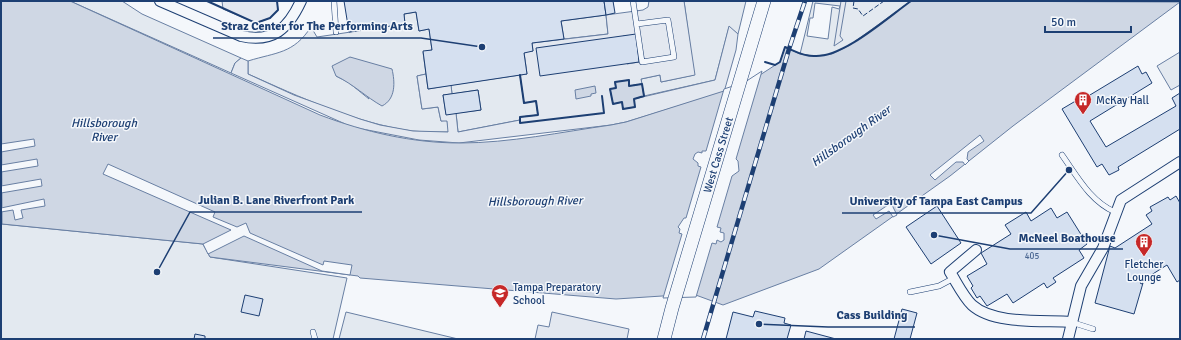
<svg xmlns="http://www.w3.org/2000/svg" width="1181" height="340" viewBox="0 0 1181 340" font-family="Signika,sans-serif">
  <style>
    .green { fill: #e3e9f0; stroke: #687fa3; fill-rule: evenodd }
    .parking { fill: #e3e8f0; stroke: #687fa3; fill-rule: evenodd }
    .water { fill: #cfd7e4; stroke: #687fa3 }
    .pier { fill: #f4f7fb; stroke: #687fa3 }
    .building { fill: #d5e0f0; stroke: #1d3f73 }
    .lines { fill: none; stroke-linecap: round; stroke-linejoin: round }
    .service-casing { stroke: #1d3f73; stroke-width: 6 }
    .minor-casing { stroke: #1d3f73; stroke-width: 12 }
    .tertiary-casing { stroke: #1d3f73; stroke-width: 14 }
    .service { stroke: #f4f7fb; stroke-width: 5 }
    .minor { stroke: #f4f7fb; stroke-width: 10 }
    .tertiary { stroke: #f4f7fb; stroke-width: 13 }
    .rail-casing { stroke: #1d3f73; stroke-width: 4.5 }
    .rail { stroke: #f4f7fb; stroke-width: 3; stroke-dasharray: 9; stroke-linecap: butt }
    .fence { stroke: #1d3f73; stroke-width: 1; stroke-dasharray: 5 2; stroke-linecap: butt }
    .wall { stroke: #1d3f73; stroke-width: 2 }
    .labels { text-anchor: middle; stroke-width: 3; stroke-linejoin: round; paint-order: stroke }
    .number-label { font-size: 9px; fill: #4b6792 }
    .poi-label { font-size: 11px; fill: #1d3f73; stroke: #f4f7fb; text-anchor: start }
    .street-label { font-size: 11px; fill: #1d3f73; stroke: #f4f7fb }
    .water-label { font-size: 12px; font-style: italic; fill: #1d3f73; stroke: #f4f7fb }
    .leader { fill: none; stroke: #1d3f73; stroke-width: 1.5 }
    .callout-dot { fill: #1d3f73; stroke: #f4f7fb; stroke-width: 1.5 }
    .callout-label { font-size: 12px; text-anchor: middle; font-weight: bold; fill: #1d3f73; stroke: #f4f7fb; stroke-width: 3; stroke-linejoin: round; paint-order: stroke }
  </style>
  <rect width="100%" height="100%" fill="#f4f7fb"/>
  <g class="green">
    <path d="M 70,1 L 122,1 L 142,14 L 241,58 L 235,63 L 231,73 Z"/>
    <path d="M 684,1 L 746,1 L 738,34 L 729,27 L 715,80 L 644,96 L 641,79 L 660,75 L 661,82 L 694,75 Z"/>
    <path d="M 813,1 L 911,1 C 888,17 859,44 833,54 C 823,58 810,56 800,54 ZM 815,3 L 840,6 L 839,9 L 832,7 L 828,39 L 807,36 L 810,18 L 813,18 Z"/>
    <path d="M 416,12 L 419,31 L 429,29 L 432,50 L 423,52 L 426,74 L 417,76 L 422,109 L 438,107 L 441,121 L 447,120 L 449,132 C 437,132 424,132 412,131 C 355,123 300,97 248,74 L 248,61 C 277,52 293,54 311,27 L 317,37 L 405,24 L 404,14 ZM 350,57 L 369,99 L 348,82 L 336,76 Z"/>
    <path d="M 606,15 L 608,34 L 564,39 L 561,21 Z"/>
    <path d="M 1180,52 L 1180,85 L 1171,90 L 1157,66 Z"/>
    <path d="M 520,75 L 524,102 L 536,101 L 538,115 L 520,117 L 520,120 L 458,132 L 456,113 L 481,110 L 478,90 L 452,94 L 451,85 Z"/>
    <path d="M 1,216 L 2,224 L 203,244 L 210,257 L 347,278 L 333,339 L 1,339 Z"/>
    <path d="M 346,312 L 458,339 L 339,339 Z"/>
  </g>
  <g class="parking">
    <path d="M 222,1 L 277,1 L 278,10 L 270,18 L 256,23 L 223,9 Z"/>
    <path d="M 649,1 L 684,1 L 695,75 L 661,82 L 660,75 L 641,79 L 642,84 L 629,86 L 615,82 L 616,88 L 610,89 L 613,103 L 622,102 L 623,108 L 634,99 L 715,80 L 729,26 L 738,34 L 736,50 L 724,92 L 626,122 L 611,125 L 459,143 L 419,140 L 352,127 L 231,73 L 235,63 L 241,58 L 248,61 L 248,74 L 294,95 L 360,119 L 380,125 L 413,131 L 448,132 L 447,121 L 441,121 L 438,107 L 422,109 L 417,76 L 426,74 L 428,89 L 451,85 L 452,94 L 443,95 L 446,114 L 456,113 L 458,132 L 520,120 L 520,117 L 538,115 L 536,101 L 524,103 L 520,75 L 527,74 L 524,52 L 533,51 L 532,43 L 608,34 L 606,15 L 643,10 L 648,7 ZM 636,35 L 639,62 L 627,64 L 623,36 Z"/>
    <path d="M 841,1 L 846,1 L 840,36 L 843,40 L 834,46 Z"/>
    <path d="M 552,312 L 629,329 L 627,339 L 535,339 L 538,325 L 549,327 Z"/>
  </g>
  <g class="water">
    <path d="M 1,1 L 70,1 L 320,115 C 365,132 412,143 460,143 C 510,143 561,132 611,125 L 626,122 L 746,84 L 780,62 L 785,47 L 800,54 L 815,56 L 832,54 L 850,45 L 911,1 L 1180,2 L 1013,126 L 950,176 L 819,269 L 723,305 L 693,294 L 616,299 L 360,278 L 358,276 L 210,257 L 203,244 L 2,224 Z"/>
    <path d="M 350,57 L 392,69 C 395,82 396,99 382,106 C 366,97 353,84 336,76 L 332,66 Z"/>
    <path d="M 629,80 L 629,86 L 642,84 L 644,96 L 634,99 L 635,107 L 623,109 L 622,102 L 613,104 L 610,89 L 616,88 L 615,82 Z"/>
    <path d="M 595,86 L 596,93 L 591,94 L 591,96 L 576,99 L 575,90 Z"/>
  </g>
  <g class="pier">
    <path d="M 762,71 L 736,159 L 738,161 L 739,171 L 732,176 L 717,227 L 721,228 L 720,232 L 724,233 L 724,240 L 721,242 L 717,240 L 716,244 L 712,243 L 696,297 L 663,298 L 682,234 L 679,233 L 680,229 L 678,227 L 684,218 L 686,218 L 701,167 L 698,166 L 698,163 L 693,159 L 695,154 L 698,152 L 702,153 L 702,151 L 706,151 L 724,89 L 745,82 Z"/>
    <path d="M 980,135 L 984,141 L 968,152 L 967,159 L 969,161 L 965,165 L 963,162 L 956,162 L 935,180 L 930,175 Z"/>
    <path d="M 34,139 L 35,146 L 1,152 L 1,144 Z"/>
    <path d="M 37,159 L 38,166 L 1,172 L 1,165 Z"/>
    <path d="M 108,164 L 215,212 L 213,217 L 237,227 L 246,223 L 250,233 L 323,265 L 324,261 L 352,265 L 350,275 L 322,271 L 244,236 L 208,254 L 203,244 L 231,230 L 103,174 Z"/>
    <path d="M 41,179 L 42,186 L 1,193 L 1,186 Z"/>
    <path d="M 44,199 L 45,206 L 21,210 L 23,218 L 15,220 L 13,210 L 1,212 L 1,208 Z"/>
    <path d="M 891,203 L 897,215 L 893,217 L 889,211 L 876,219 L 873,215 Z"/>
  </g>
  <g class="building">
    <path d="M 344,1 L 604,1 L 606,15 L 561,21 L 564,39 L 532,43 L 533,51 L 524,53 L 527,74 L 428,89 L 423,51 L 432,50 L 429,29 L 419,31 L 416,12 L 404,14 L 405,24 L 349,32 Z"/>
    <path d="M 604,1 L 613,1 L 615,13 L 606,15 Z"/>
    <path d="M 636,34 L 639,62 L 540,76 L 536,48 Z"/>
    <path d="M 1138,66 L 1142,74 L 1146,72 L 1152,83 L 1090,121 L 1106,147 L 1176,106 L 1172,98 L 1180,93 L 1180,129 L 1118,167 L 1119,170 L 1109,175 L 1102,164 L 1097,167 L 1062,109 L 1079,99 L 1080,101 Z"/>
    <path d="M 478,90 L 481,110 L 446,115 L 443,95 Z"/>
    <path d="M 1176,196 L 1180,203 L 1180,280 L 1177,282 L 1167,265 L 1140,282 L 1141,284 L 1143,283 L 1134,314 L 1095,303 L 1110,246 L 1115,248 L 1152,224 L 1146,215 L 1152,211 L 1150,207 L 1168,197 L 1170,200 Z"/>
    <path d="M 937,206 L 961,243 L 931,264 L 906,227 Z"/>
    <path d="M 1051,208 L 1057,218 L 1067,212 L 1087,244 L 1079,250 L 1084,258 L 1053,278 L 1056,282 L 1047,288 L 1044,283 L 1013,303 L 1007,294 L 987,306 L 980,296 L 977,298 L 971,288 L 973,286 L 967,276 L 987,264 L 981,253 L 1011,234 L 1005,225 L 1026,212 L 1031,221 Z"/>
    <path d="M 245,295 L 263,299 L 259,316 L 241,312 Z"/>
    <path d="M 902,309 L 917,313 L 910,339 L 894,339 Z"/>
    <path d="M 755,311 L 785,318 L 784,323 L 791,325 L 787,339 L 726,339 L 733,312 L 753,317 Z"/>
    <path d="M 806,331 L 836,339 L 804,339 Z"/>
    <path d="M 195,334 L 205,336 L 205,339 L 194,339 Z"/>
  </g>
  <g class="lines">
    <defs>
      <g id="service">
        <path d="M 334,1 L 336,32"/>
        <path d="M 633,1 L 642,62 L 674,57 L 668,20 L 637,24"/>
        <path d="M 1062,155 C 1077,176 1090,201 1115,212"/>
        <path d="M 910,292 L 939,286 L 954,278"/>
        <path d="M 1071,322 L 1093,329"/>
        <path d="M 313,332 L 315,339"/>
      </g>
      <g id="minor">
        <path d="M 160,1 L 241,36 C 273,43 288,29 301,1"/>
        <path d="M 976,250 L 950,272 C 957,283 963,296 972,305 C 994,325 1044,320 1071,322"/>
        <path d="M 1068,339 L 1081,286 L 1103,248 L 1121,200 L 1180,162"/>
      </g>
      <g id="tertiary">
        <path id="s1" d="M 664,339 L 672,308 L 764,1"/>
      </g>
    </defs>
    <use href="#service" class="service-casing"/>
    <use href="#minor" class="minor-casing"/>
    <use href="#tertiary" class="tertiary-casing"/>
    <use href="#service" class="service"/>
    <use href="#minor" class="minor"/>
    <use href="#tertiary" class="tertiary"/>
    <defs>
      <path id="rail" d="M 703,339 L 789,49 L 805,1"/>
    </defs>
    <use href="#rail" class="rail-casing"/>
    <use href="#rail" class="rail"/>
    <path class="fence" d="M 854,1 L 853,8 L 858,9 L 863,16 L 884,1"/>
    <g class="wall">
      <path d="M 207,1 L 256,23 L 270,18 L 278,10 L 277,1"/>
      <path d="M 765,62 L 775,65 L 780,62 L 785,47 C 795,51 802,56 814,56 C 843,58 887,18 911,1"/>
      <path d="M 520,75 L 524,103 L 536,101 L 538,115 L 520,117 L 520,123 L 604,113 L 602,96"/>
      <path d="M 629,80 L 629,86 L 642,84 L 644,96 L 634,99 L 635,107 L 623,109 L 622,102 L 613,104 L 610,89 L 616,88 L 615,82 Z"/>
    </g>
  </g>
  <defs>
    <symbol id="building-pin" viewBox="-11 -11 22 30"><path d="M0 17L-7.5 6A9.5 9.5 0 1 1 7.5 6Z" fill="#c62828" stroke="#f4f7fb"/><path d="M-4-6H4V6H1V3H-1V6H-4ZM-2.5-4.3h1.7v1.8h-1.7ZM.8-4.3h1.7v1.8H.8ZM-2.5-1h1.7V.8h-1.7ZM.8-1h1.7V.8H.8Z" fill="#fff"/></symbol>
    <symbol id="school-pin" viewBox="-11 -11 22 30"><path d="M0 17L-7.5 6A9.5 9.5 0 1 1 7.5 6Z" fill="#c62828" stroke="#f4f7fb"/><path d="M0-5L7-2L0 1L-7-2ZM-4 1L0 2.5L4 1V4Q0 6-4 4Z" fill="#fff"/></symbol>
  </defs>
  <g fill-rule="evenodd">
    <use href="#building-pin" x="1073" y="90" width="20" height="27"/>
    <use href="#building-pin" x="1134" y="232" width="20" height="27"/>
    <use href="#school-pin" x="490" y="283" width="20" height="27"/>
  </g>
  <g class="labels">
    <g class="number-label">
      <text x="1032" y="259">405</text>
    </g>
    <g class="poi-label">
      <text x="1096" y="104">McKay Hall</text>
      <text x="1144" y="268" text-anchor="middle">Fletcher<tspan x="1144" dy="13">Lounge</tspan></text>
      <text x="513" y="291">Tampa Preparatory<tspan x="513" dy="13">School</tspan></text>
    </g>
    <g class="street-label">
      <text dy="4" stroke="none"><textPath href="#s1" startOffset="192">West Cass Street</textPath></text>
    </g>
    <g class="water-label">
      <text x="104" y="127">Hillsborough<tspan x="104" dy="14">River</tspan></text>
      <text transform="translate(851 136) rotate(-36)" y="4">Hillsborough River</text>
      <text transform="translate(535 201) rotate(-1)" y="4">Hillsborough River</text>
    </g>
  </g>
  <path class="leader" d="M482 47L421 38H213M157 272L190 212H362M1069 170L1031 213H842M934 235L1010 249H1123M759 324L828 327H915"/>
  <g class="callout-dot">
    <circle cx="482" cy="47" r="4"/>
    <circle cx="157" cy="272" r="4"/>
    <circle cx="1069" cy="170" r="4"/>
    <circle cx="934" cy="235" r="4"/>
    <circle cx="759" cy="324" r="4"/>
  </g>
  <g class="callout-label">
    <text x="317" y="30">Straz Center for The Performing Arts</text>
    <text x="276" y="204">Julian B. Lane Riverfront Park</text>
    <text x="936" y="205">University of Tampa East Campus</text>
    <text x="1067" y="242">McNeel Boathouse</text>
    <text x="872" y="319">Cass Building</text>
  </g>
  <rect width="1181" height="340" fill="none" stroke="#1d3f73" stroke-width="4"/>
  <path d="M1045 26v6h86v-6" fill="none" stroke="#1d3f73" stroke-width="2"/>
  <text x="1051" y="26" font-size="12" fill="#1d3f73" stroke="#f4f7fb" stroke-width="3" paint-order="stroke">50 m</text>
</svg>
